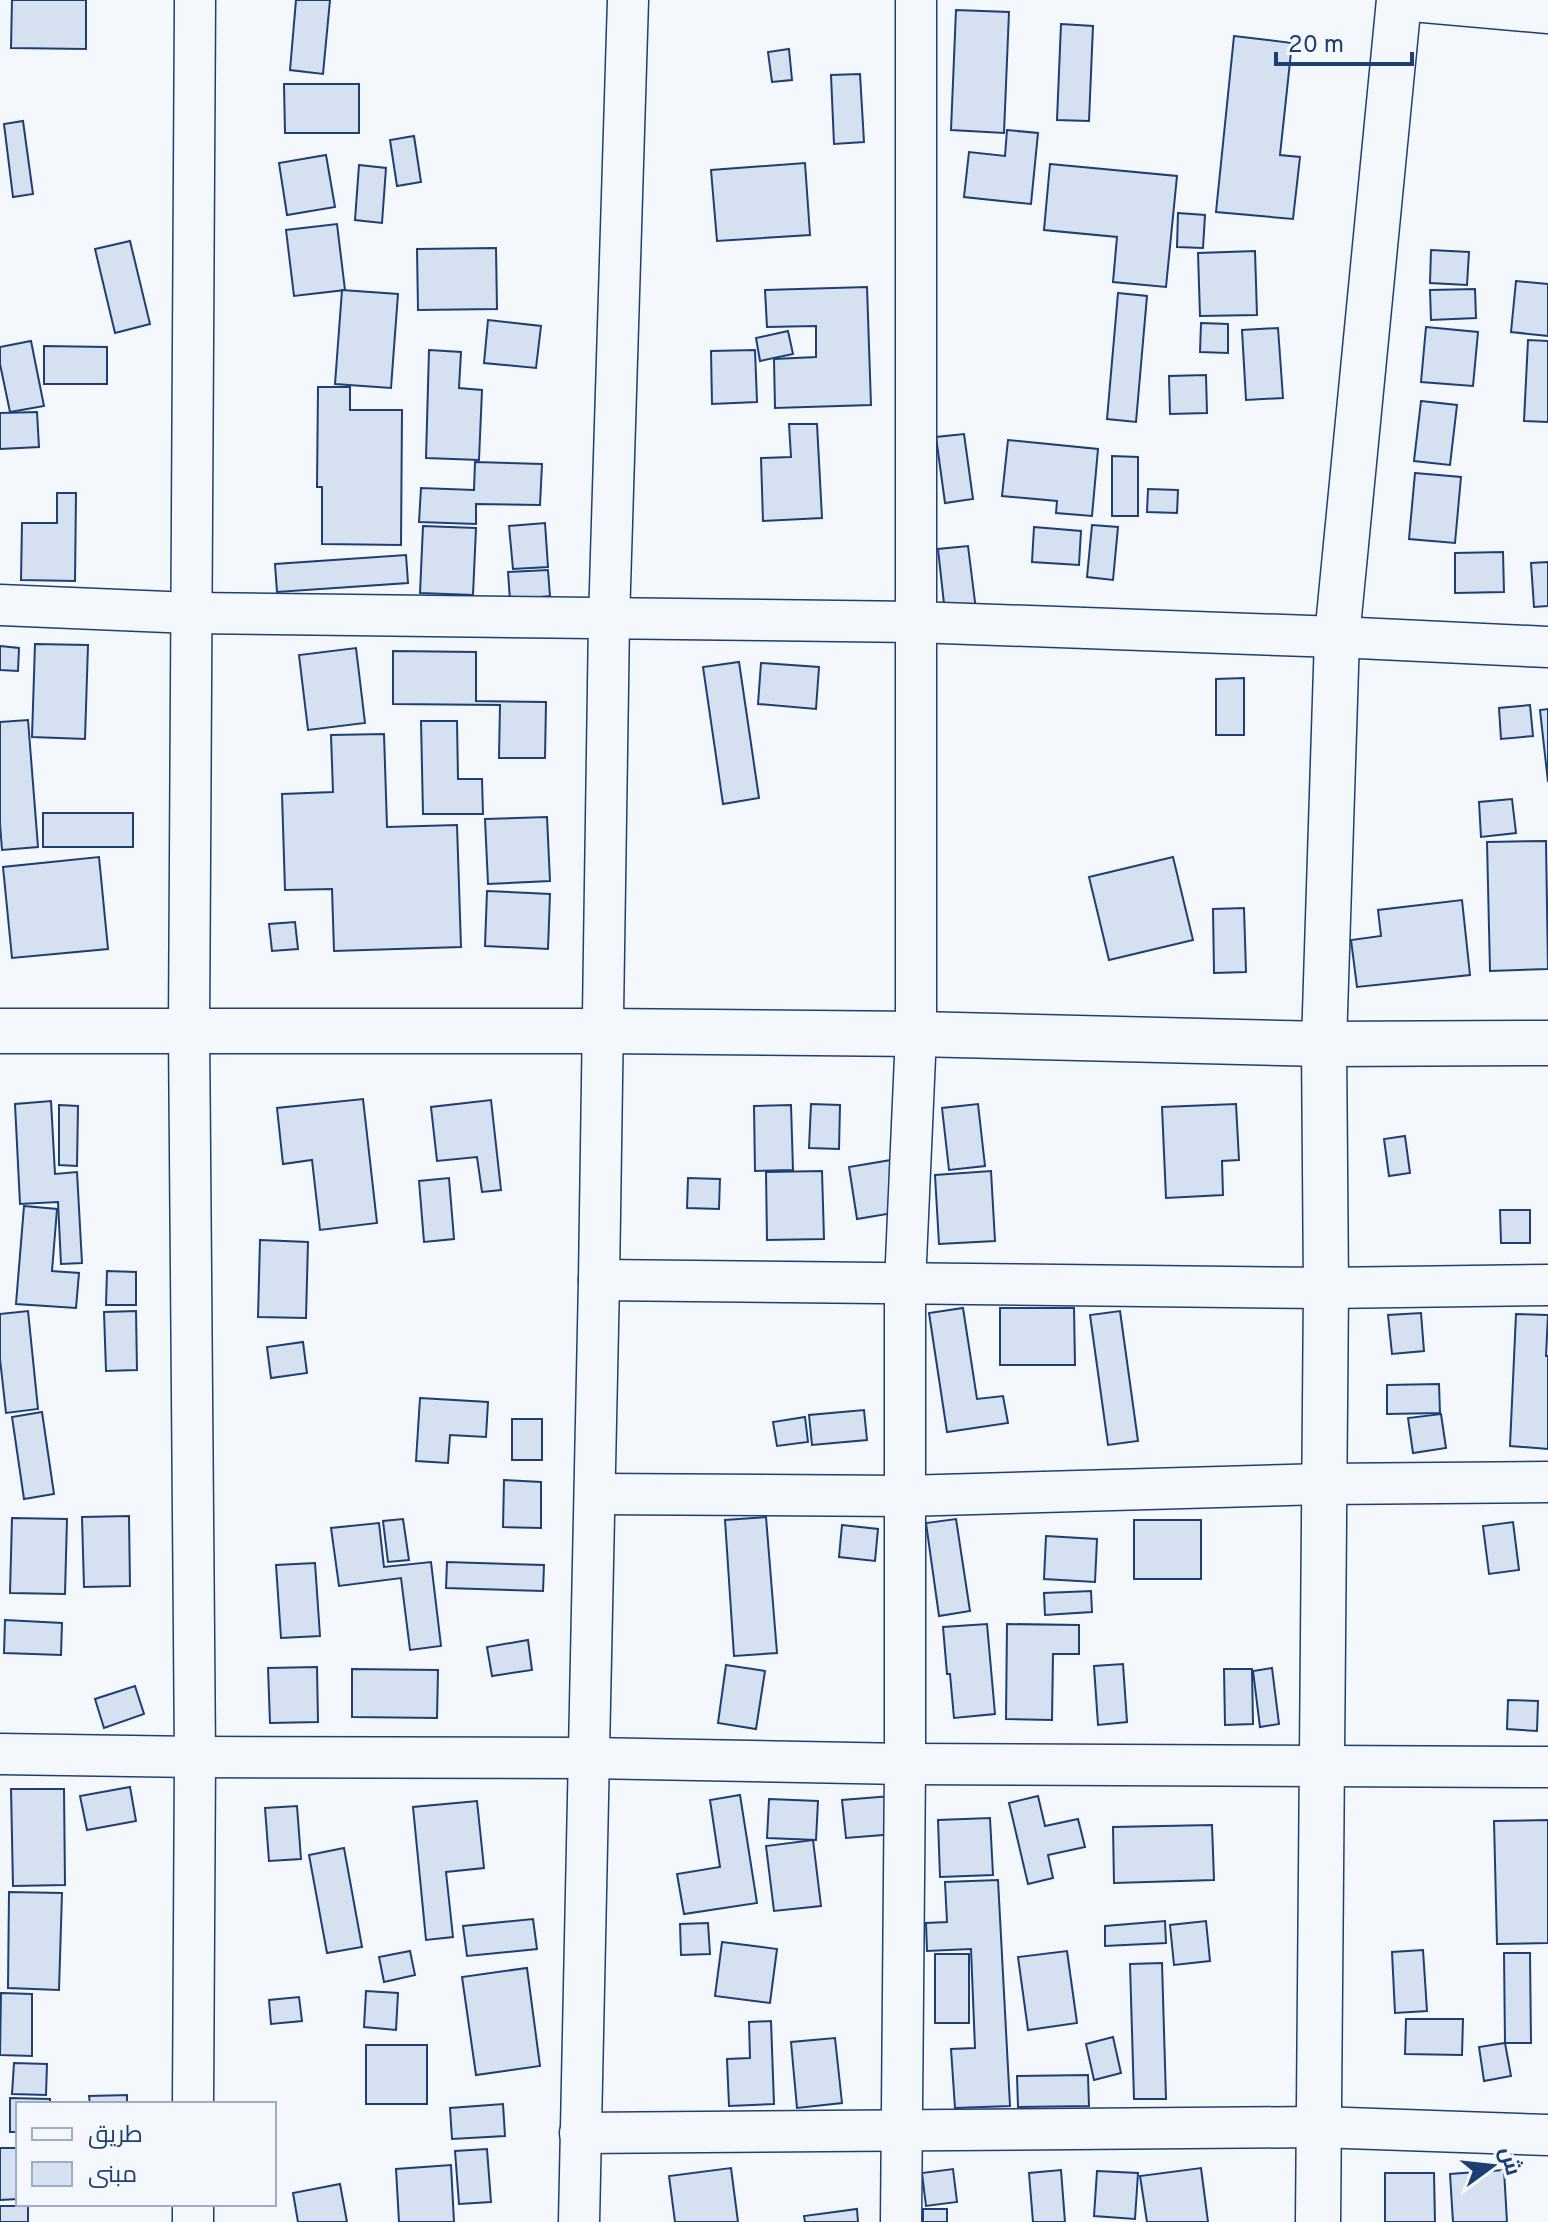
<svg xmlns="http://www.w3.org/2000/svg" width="1548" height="2222" viewBox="0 0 1548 2222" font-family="Overpass,Cairo,sans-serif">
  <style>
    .building { fill: #d5e0f0; stroke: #1d3f73; stroke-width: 2 }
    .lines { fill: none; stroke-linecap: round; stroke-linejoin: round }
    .street-casing { stroke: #1d3f73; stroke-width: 43 }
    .secondary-casing { stroke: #1d3f73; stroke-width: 47 }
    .street { stroke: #f4f7fb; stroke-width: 40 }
    .secondary { stroke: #f4f7fb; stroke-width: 44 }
  </style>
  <rect width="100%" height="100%" fill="#f4f7fb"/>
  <g class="building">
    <path d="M 12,0 L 86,0 L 86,49 L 11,48 Z"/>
    <path d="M 296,0 L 330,0 L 323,74 L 290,70 Z"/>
    <path d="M 956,10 L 1009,12 L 1004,133 L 951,130 Z"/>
    <path d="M 1061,24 L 1093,26 L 1089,121 L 1057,120 Z"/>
    <path d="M 1234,36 L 1292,43 L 1280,155 L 1300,157 L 1293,219 L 1216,212 Z"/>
    <path d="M 789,49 L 792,80 L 772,82 L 768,52 Z"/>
    <path d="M 860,74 L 864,142 L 834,144 L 831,75 Z"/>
    <path d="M 284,84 L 359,84 L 359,133 L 285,133 Z"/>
    <path d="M 23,121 L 33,194 L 13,197 L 4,124 Z"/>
    <path d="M 1007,130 L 1038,133 L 1031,204 L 964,197 L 969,152 L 1005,156 Z"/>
    <path d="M 414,136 L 421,182 L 397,186 L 390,140 Z"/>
    <path d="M 326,155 L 335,207 L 287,215 L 279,163 Z"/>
    <path d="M 805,163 L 810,235 L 717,241 L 711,170 Z"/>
    <path d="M 1050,164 L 1177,176 L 1166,287 L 1113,282 L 1117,237 L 1044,230 Z"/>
    <path d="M 359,165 L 386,168 L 382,223 L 355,220 Z"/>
    <path d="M 1178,213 L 1205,215 L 1203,248 L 1177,247 Z"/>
    <path d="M 337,224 L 345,290 L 294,296 L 286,230 Z"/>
    <path d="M 130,241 L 150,324 L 115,333 L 95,249 Z"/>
    <path d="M 496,248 L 497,309 L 418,310 L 417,249 Z"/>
    <path d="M 1431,250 L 1469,252 L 1467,285 L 1430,283 Z"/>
    <path d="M 1255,251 L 1257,315 L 1200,316 L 1198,253 Z"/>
    <path d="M 1516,281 L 1548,284 L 1548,336 L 1511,332 Z"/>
    <path d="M 867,287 L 871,405 L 775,408 L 774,359 L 816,357 L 816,326 L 767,327 L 765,290 Z"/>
    <path d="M 1475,289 L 1476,318 L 1431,320 L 1430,290 Z"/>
    <path d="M 342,290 L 398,294 L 391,388 L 335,384 Z"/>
    <path d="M 1118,293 L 1147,296 L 1136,422 L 1107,419 Z"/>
    <path d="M 488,320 L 541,326 L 536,368 L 484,363 Z"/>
    <path d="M 1201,323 L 1228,324 L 1228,353 L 1200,352 Z"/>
    <path d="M 1426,327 L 1478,332 L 1473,386 L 1421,382 Z"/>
    <path d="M 1278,328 L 1283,398 L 1246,400 L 1242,330 Z"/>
    <path d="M 788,331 L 793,354 L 760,361 L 756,338 Z"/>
    <path d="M 1528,340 L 1548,341 L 1548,422 L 1524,421 Z"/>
    <path d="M 31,341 L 44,406 L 10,412 L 0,364 L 0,347 Z"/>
    <path d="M 44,346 L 107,347 L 107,384 L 44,384 Z"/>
    <path d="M 429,350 L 461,352 L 459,388 L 482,390 L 479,460 L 426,458 Z"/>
    <path d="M 755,350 L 757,402 L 712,404 L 711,351 Z"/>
    <path d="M 1206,375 L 1207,413 L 1170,414 L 1169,376 Z"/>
    <path d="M 318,387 L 350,387 L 350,410 L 402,410 L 401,545 L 322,544 L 322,487 L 317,487 Z"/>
    <path d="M 1421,401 L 1457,405 L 1450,465 L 1414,461 Z"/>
    <path d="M 37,412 L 39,447 L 0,449 L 0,413 Z"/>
    <path d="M 789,424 L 817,424 L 822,518 L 763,521 L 761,458 L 791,457 Z"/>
    <path d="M 964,434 L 973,499 L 945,503 L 936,437 Z"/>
    <path d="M 1008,440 L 1098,449 L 1092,516 L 1056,513 L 1057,501 L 1002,496 Z"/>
    <path d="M 1112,456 L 1138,457 L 1138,516 L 1112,516 Z"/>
    <path d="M 475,462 L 542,464 L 540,505 L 476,504 L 476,524 L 419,522 L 421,488 L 474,490 Z"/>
    <path d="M 1415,473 L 1461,477 L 1455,543 L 1409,539 Z"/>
    <path d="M 1148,489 L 1178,490 L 1177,513 L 1147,512 Z"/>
    <path d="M 57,493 L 76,493 L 75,581 L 21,580 L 22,523 L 57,523 Z"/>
    <path d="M 545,523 L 548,567 L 513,569 L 509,526 Z"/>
    <path d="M 1092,525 L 1118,527 L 1113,580 L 1087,577 Z"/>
    <path d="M 423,526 L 476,528 L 473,595 L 420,593 Z"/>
    <path d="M 1034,527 L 1081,531 L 1079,565 L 1032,562 Z"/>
    <path d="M 968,546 L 976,610 L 945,613 L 938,549 Z"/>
    <path d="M 1503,552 L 1504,592 L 1455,593 L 1455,553 Z"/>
    <path d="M 406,555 L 408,583 L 277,592 L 275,564 Z"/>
    <path d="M 1548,562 L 1548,606 L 1534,607 L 1531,563 Z"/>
    <path d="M 548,570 L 550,596 L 510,600 L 508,572 Z"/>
    <path d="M 35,644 L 88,645 L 85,739 L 32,737 Z"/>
    <path d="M 0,646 L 19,648 L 18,671 L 0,670 Z"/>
    <path d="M 356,648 L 365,723 L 308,730 L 299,655 Z"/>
    <path d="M 393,651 L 476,652 L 476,701 L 546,702 L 545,758 L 499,758 L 500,705 L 393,704 Z"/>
    <path d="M 739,662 L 759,798 L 723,804 L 703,667 Z"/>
    <path d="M 761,663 L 819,667 L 816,709 L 758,704 Z"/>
    <path d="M 1244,678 L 1244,735 L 1216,735 L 1216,679 Z"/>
    <path d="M 1530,705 L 1533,736 L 1501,739 L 1499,708 Z"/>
    <path d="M 1548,709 L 1548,782 L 1540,710 Z"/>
    <path d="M 28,720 L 38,847 L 2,850 L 0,824 L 0,722 Z"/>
    <path d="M 421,721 L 457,721 L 458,779 L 482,779 L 483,814 L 423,814 Z"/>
    <path d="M 384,734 L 387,827 L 457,825 L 461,947 L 334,951 L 332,889 L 285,890 L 282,794 L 333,792 L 331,735 Z"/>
    <path d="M 1512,799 L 1516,833 L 1481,837 L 1479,802 Z"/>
    <rect x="43" y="813" width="90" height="34"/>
    <path d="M 547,817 L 550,881 L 488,884 L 485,819 Z"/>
    <path d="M 1546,841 L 1548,969 L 1490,971 L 1487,842 Z"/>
    <path d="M 99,857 L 108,949 L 12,958 L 3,867 Z"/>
    <path d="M 1173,857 L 1193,940 L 1109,960 L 1089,877 Z"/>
    <path d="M 487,891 L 550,894 L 548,949 L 485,946 Z"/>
    <path d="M 1462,900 L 1470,975 L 1357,987 L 1351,940 L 1381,936 L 1378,910 Z"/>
    <path d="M 1244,908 L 1246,972 L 1214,973 L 1213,909 Z"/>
    <path d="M 295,922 L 298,949 L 272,951 L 269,924 Z"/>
    <path d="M 363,1099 L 377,1223 L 320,1230 L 312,1160 L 283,1164 L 277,1108 Z"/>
    <path d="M 491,1100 L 501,1190 L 482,1192 L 477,1157 L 437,1161 L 431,1107 Z"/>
    <path d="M 51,1101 L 55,1174 L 77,1172 L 82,1263 L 61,1264 L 58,1202 L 20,1204 L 15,1104 Z"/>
    <path d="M 811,1104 L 840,1105 L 839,1149 L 809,1148 Z"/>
    <path d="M 978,1104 L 985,1166 L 949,1170 L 942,1108 Z"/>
    <path d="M 1236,1104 L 1239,1160 L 1222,1161 L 1223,1195 L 1166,1198 L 1162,1107 Z"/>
    <path d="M 59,1105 L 78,1106 L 77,1166 L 59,1165 Z"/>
    <path d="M 791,1105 L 793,1170 L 755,1171 L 754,1106 Z"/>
    <path d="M 1405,1136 L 1410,1173 L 1389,1176 L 1384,1139 Z"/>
    <path d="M 891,1160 L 899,1212 L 857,1219 L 849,1167 Z"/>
    <path d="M 822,1171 L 824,1239 L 767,1240 L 766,1172 Z"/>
    <path d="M 991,1171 L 995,1241 L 939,1244 L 935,1175 Z"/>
    <path d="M 449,1178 L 454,1239 L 424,1242 L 419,1181 Z"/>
    <path d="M 688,1178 L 720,1179 L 719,1209 L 687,1208 Z"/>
    <path d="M 24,1206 L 57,1209 L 52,1271 L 79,1273 L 76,1308 L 16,1304 Z"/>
    <path d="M 1500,1210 L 1530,1210 L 1530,1243 L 1501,1243 Z"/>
    <path d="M 260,1240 L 308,1242 L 306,1318 L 258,1317 Z"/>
    <path d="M 107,1271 L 136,1272 L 136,1305 L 106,1305 Z"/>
    <path d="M 963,1308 L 977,1399 L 1003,1396 L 1008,1423 L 947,1432 L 929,1313 Z"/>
    <path d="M 1000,1308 L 1074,1308 L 1075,1365 L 1000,1365 Z"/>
    <path d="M 28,1311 L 38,1409 L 6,1413 L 0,1359 L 0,1314 Z"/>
    <path d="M 136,1311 L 137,1370 L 106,1371 L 104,1312 Z"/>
    <path d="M 1120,1311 L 1138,1441 L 1108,1445 L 1090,1315 Z"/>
    <path d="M 1421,1313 L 1424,1351 L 1392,1354 L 1388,1315 Z"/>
    <path d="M 1516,1314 L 1548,1315 L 1546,1356 L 1548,1356 L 1548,1449 L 1510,1446 Z"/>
    <path d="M 303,1342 L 307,1373 L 271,1378 L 267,1347 Z"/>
    <path d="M 1439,1384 L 1440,1413 L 1387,1414 L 1387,1385 Z"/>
    <path d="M 420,1398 L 488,1402 L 486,1437 L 450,1435 L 448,1463 L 416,1461 Z"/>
    <path d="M 864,1410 L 867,1440 L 812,1445 L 809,1415 Z"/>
    <path d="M 42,1412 L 54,1494 L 24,1499 L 12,1417 Z"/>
    <path d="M 1441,1414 L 1446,1448 L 1413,1453 L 1408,1418 Z"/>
    <path d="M 805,1417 L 808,1442 L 777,1446 L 773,1422 Z"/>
    <rect x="512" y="1419" width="30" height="41"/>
    <path d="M 504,1480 L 541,1482 L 541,1528 L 503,1527 Z"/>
    <path d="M 129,1516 L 130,1586 L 84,1587 L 82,1517 Z"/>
    <path d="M 766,1517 L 777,1653 L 734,1656 L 725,1520 Z"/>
    <path d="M 12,1518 L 67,1519 L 65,1594 L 10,1593 Z"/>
    <path d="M 403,1519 L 409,1560 L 388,1562 L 383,1521 Z"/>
    <path d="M 956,1519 L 970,1611 L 939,1616 L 926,1523 Z"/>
    <rect x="1134" y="1520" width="67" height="59"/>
    <path d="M 1513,1522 L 1519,1570 L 1489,1574 L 1483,1526 Z"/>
    <path d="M 379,1523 L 384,1567 L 431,1562 L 441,1646 L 410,1650 L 401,1578 L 339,1586 L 331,1528 Z"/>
    <path d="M 842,1525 L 878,1529 L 875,1561 L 839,1557 Z"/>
    <path d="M 1046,1536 L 1097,1539 L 1095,1582 L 1044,1579 Z"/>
    <path d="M 447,1562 L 544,1565 L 543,1591 L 446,1588 Z"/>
    <path d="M 315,1563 L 320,1636 L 281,1638 L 276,1565 Z"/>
    <path d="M 1091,1591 L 1092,1612 L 1045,1615 L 1044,1593 Z"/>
    <path d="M 5,1620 L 62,1623 L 61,1655 L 4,1653 Z"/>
    <path d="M 987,1624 L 995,1714 L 954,1718 L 950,1674 L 947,1674 L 943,1627 Z"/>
    <path d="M 1007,1624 L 1079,1625 L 1079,1654 L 1053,1654 L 1052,1720 L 1006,1719 Z"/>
    <path d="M 528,1640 L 532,1670 L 492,1676 L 487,1647 Z"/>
    <path d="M 1123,1664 L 1127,1722 L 1098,1725 L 1094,1666 Z"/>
    <path d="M 726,1665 L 765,1671 L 756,1729 L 718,1723 Z"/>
    <path d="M 317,1667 L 318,1722 L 270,1723 L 268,1668 Z"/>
    <path d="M 1272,1668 L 1279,1724 L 1260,1727 L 1253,1671 Z"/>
    <path d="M 352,1669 L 438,1670 L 437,1718 L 352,1717 Z"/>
    <path d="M 1224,1669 L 1252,1669 L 1253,1724 L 1225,1725 Z"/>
    <path d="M 135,1686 L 144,1714 L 104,1728 L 95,1699 Z"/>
    <path d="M 1508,1700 L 1538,1701 L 1537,1731 L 1507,1729 Z"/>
    <path d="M 130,1787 L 136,1821 L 87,1830 L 80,1796 Z"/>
    <path d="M 11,1789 L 64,1789 L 65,1885 L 13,1886 Z"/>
    <path d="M 740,1795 L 757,1903 L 684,1914 L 677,1874 L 720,1867 L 710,1800 Z"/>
    <path d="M 891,1796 L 895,1834 L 846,1838 L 842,1800 Z"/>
    <path d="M 1038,1796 L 1045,1826 L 1078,1819 L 1085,1847 L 1048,1855 L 1053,1878 L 1028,1884 L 1009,1803 Z"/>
    <path d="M 769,1799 L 818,1801 L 816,1840 L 767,1838 Z"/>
    <path d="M 477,1801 L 484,1868 L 446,1872 L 453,1937 L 426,1940 L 413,1807 Z"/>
    <path d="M 297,1806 L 301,1859 L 269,1861 L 265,1808 Z"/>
    <path d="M 990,1818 L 993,1875 L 940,1877 L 938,1820 Z"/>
    <path d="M 1548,1820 L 1548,1943 L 1497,1944 L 1494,1821 Z"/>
    <path d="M 1212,1825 L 1214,1880 L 1114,1883 L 1113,1827 Z"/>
    <path d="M 813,1840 L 821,1906 L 774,1911 L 766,1846 Z"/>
    <path d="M 344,1848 L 362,1947 L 327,1953 L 309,1855 Z"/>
    <path d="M 998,1880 L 1010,2106 L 955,2108 L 951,2049 L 975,2048 L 971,1949 L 927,1951 L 926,1923 L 947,1922 L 945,1882 Z"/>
    <path d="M 9,1892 L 62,1893 L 59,1990 L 8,1988 Z"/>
    <path d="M 533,1919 L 537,1949 L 467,1956 L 463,1926 Z"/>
    <path d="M 1165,1921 L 1166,1943 L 1105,1946 L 1105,1926 Z"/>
    <path d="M 1206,1921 L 1210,1961 L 1174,1965 L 1170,1925 Z"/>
    <path d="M 708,1923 L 710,1954 L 681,1955 L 680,1924 Z"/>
    <path d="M 722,1942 L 777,1949 L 770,2003 L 715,1996 Z"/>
    <path d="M 1423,1950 L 1427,2011 L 1395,2013 L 1392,1952 Z"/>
    <path d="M 410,1951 L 415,1975 L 384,1982 L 379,1957 Z"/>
    <path d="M 1067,1951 L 1077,2023 L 1028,2030 L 1018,1957 Z"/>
    <path d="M 1504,1953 L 1530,1953 L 1531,2043 L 1505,2043 Z"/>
    <rect x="935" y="1954" width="34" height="69"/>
    <path d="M 1162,1963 L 1166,2099 L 1134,2099 L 1130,1964 Z"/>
    <path d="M 527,1968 L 540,2066 L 476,2075 L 462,1977 Z"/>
    <path d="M 366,1991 L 398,1993 L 396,2030 L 364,2027 Z"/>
    <path d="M 1,1993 L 32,1994 L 32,2056 L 0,2055 Z"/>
    <path d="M 299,1997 L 302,2021 L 271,2024 L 269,2000 Z"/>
    <path d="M 1406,2019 L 1463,2019 L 1462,2055 L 1405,2054 Z"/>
    <path d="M 771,2021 L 774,2104 L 729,2106 L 727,2059 L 750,2058 L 749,2022 Z"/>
    <path d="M 1113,2037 L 1121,2073 L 1094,2080 L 1086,2044 Z"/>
    <path d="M 835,2038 L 842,2103 L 797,2108 L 791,2042 Z"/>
    <path d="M 1505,2043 L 1511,2076 L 1484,2081 L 1479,2047 Z"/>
    <rect x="366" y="2045" width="61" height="59"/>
    <path d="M 14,2063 L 47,2064 L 46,2095 L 12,2094 Z"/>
    <path d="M 1088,2075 L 1089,2106 L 1018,2107 L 1017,2076 Z"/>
    <path d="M 127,2095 L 127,2104 L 90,2104 L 89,2096 Z"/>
    <path d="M 10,2098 L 50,2099 L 50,2104 L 18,2104 L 18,2132 L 10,2132 Z"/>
    <path d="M 503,2104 L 505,2136 L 452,2139 L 450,2108 Z"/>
    <path d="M 0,2148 L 18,2148 L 18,2199 L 0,2200 Z"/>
    <path d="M 487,2149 L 491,2202 L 459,2204 L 455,2151 Z"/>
    <path d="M 451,2165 L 454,2222 L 399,2222 L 396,2169 Z"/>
    <path d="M 731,2168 L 738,2222 L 675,2222 L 669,2176 Z"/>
    <path d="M 1201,2168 L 1208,2222 L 1147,2222 L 1140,2176 Z"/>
    <path d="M 953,2169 L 957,2202 L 926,2206 L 922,2173 Z"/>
    <path d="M 1061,2170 L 1065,2222 L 1033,2222 L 1029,2173 Z"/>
    <path d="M 1504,2170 L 1507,2222 L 1453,2222 L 1450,2174 Z"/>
    <path d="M 1097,2171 L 1138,2173 L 1135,2219 L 1094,2216 Z"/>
    <path d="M 1385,2173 L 1434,2173 L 1435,2222 L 1385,2222 Z"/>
    <path d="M 340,2184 L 347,2222 L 298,2222 L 293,2193 Z"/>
    <rect x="0" y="2206" width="28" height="16"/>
    <path d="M 857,2209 L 858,2222 L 805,2222 L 804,2216 Z"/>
    <rect x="923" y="2209" width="24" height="13"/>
  </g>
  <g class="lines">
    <defs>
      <g id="street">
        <path d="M 1401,0 L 1548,13"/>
        <path d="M 0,605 L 191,613 L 915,622 L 1337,637 L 1548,647"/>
        <path d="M 599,1280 L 1326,1288 L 1548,1285"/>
        <path d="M 595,1494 L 904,1496 L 1323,1484 L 1548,1482"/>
        <path d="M 0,1754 L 195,1757 L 589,1758 L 905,1764 L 1548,1767"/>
        <path d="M 193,2104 L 195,1757 L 189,1031 L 195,0"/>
        <path d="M 580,2133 L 1318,2127 L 1548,2135"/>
        <path d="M 193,2222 L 193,2204"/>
        <path d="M 579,2222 L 599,1280 L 609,620 L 628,0"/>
        <path d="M 901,2222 L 905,1764 L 905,1284 L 916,1034 L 916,0"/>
      </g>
      <g id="secondary">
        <path d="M 0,1031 L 603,1031 L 916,1034 L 1324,1044 L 1548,1043"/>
        <path d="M 1318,2222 L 1326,1288 L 1324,1044 L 1337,637 L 1399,0"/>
      </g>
    </defs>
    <use href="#street" class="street-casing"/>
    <use href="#secondary" class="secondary-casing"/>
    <use href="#street" class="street"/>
    <use href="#secondary" class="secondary"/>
  </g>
  <rect x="16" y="2102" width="260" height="104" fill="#f4f7fb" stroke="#9eadc5" stroke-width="2"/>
  <rect x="32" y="2128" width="40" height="12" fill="#f4f7fb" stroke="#9eadc5" stroke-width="2"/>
  <text x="88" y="2142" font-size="24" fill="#1d3f73">طريق</text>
  <rect x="32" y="2162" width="40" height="24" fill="#d5e0f0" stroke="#9eadc5" stroke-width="2"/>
  <text x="88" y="2182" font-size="24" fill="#1d3f73">مبنى</text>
  <g transform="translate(1492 2166) rotate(75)" stroke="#f4f7fb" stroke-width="6" paint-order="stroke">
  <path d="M0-6L14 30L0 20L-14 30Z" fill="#1d3f73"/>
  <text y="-12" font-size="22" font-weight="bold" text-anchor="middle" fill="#1d3f73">ش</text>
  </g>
  <path d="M1276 52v12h136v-12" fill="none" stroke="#1d3f73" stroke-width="4"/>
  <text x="1288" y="52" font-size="24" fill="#1d3f73" stroke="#f4f7fb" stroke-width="6" paint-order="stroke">20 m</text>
</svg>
